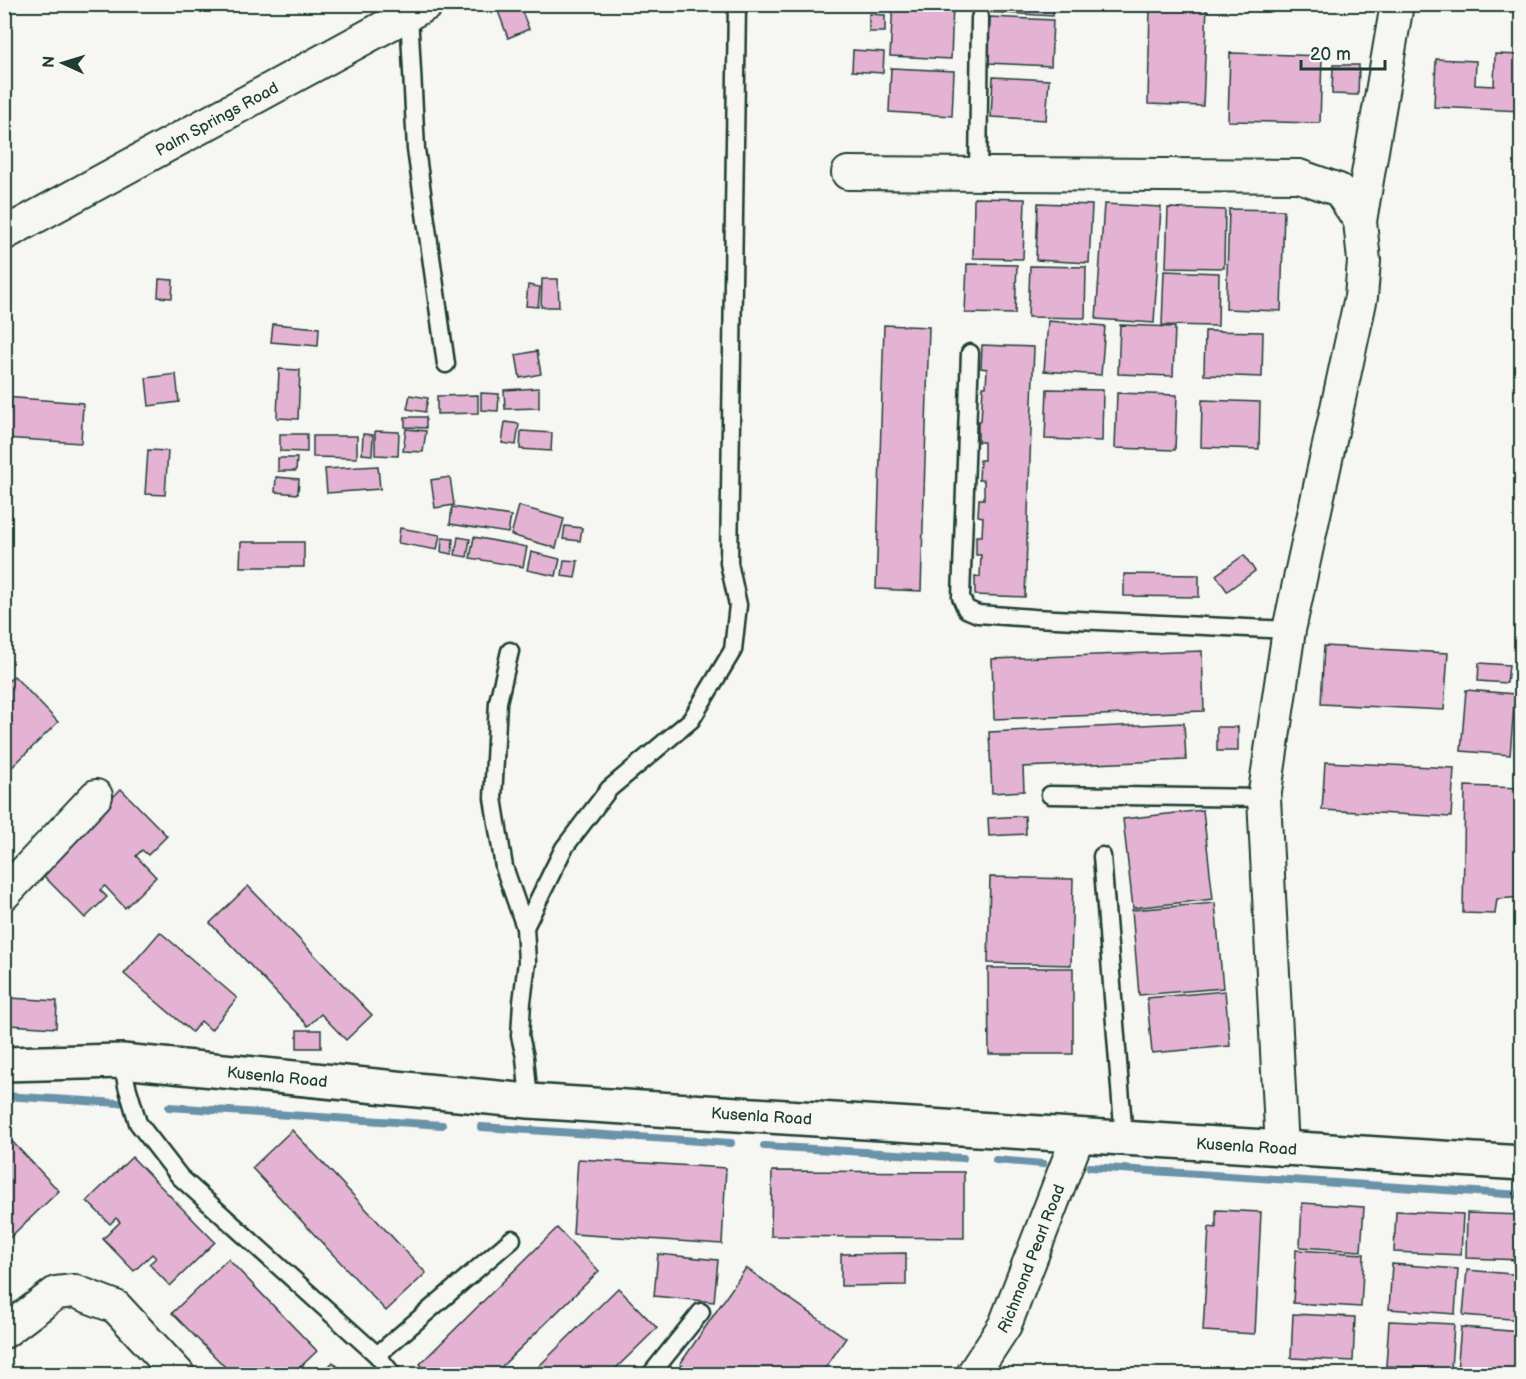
<svg xmlns="http://www.w3.org/2000/svg" width="1526" height="1379" viewBox="0 0 1526 1379" font-family="'Balsamiq Sans',sans-serif">
  <style>
    .lines { fill: none; stroke-linecap: round; stroke-linejoin: round }
    .stream { stroke: #6b93aa; stroke-width: 8 }
    .building { fill: #e4b3d3; stroke: #1f3d34; stroke-width: 1.5 }
    .lane-casing { stroke: #1f3d34; stroke-width: 21 }
    .street-casing { stroke: #1f3d34; stroke-width: 36 }
    .secondary-casing { stroke: #1f3d34; stroke-width: 38 }
    .lane { stroke: #f6f6f2; stroke-width: 16 }
    .street { stroke: #f6f6f2; stroke-width: 32 }
    .secondary { stroke: #f6f6f2; stroke-width: 33 }
    .labels { text-anchor: middle; stroke-width: 4.5; stroke-linejoin: round; paint-order: stroke }
    .street-label { font-size: 16px; fill: #1f3d34; stroke: #f6f6f2 }
  </style>
  <rect width="100%" height="100%" fill="#f6f6f2"/>
  <filter id="ink" filterUnits="userSpaceOnUse"><feTurbulence type="fractalNoise" baseFrequency=".0167" numOctaves="2"/><feDisplacementMap in="SourceGraphic" scale="12" xChannelSelector="R" yChannelSelector="G"/><feConvolveMatrix kernelMatrix="1 2 1 2 8 2 1 2 1" color-interpolation-filters="sRGB"/></filter>
  <g filter="url(#ink)">
    <g class="lines">
      <g class="stream">
        <path d="M 4,1096 L 119,1103"/>
        <path d="M 169,1107 L 442,1125"/>
        <path d="M 481,1127 L 731,1143"/>
        <path d="M 764,1146 L 963,1158"/>
        <path d="M 996,1160 L 1043,1164"/>
        <path d="M 1090,1167 L 1522,1195"/>
      </g>
    </g>
    <g class="building">
      <path d="M 515,4 L 519,4 L 529,29 L 508,38 L 498,11 Z"/>
      <path d="M 893,4 L 953,4 L 951,59 L 890,56 Z"/>
      <path d="M 987,4 L 1053,4 L 1053,16 L 987,12 Z"/>
      <path d="M 1150,4 L 1207,4 L 1203,106 L 1148,104 Z"/>
      <path d="M 869,14 L 885,15 L 885,32 L 869,32 Z"/>
      <path d="M 990,17 L 1053,20 L 1051,66 L 988,63 Z"/>
      <path d="M 853,50 L 884,52 L 883,73 L 852,71 Z"/>
      <path d="M 1230,53 L 1322,56 L 1320,123 L 1228,121 Z"/>
      <path d="M 1495,54 L 1522,55 L 1522,111 L 1434,107 L 1436,59 L 1476,61 L 1475,85 L 1494,86 Z"/>
      <path d="M 1333,65 L 1359,65 L 1358,95 L 1332,94 Z"/>
      <path d="M 891,68 L 954,71 L 952,116 L 889,112 Z"/>
      <path d="M 993,77 L 1049,80 L 1046,120 L 991,117 Z"/>
      <path d="M 974,198 L 1025,199 L 1023,259 L 973,258 Z"/>
      <path d="M 1038,203 L 1092,205 L 1089,263 L 1036,260 Z"/>
      <path d="M 1104,204 L 1161,207 L 1154,323 L 1096,319 Z"/>
      <path d="M 1168,208 L 1225,210 L 1224,268 L 1166,267 Z"/>
      <path d="M 1229,209 L 1284,210 L 1281,311 L 1226,309 Z"/>
      <path d="M 967,264 L 1017,265 L 1015,314 L 965,313 Z"/>
      <path d="M 1030,266 L 1086,267 L 1085,318 L 1028,317 Z"/>
      <path d="M 1164,271 L 1219,273 L 1218,326 L 1162,325 Z"/>
      <path d="M 159,279 L 173,280 L 172,298 L 158,297 Z"/>
      <path d="M 542,279 L 558,279 L 559,307 L 541,307 Z"/>
      <path d="M 528,285 L 540,287 L 538,307 L 526,306 Z"/>
      <path d="M 1048,321 L 1105,326 L 1101,375 L 1044,371 Z"/>
      <path d="M 273,324 L 319,328 L 318,346 L 271,342 Z"/>
      <path d="M 884,325 L 929,327 L 921,591 L 876,589 Z"/>
      <path d="M 1120,325 L 1175,327 L 1173,376 L 1118,374 Z"/>
      <path d="M 1205,331 L 1263,332 L 1262,377 L 1204,375 Z"/>
      <path d="M 982,345 L 1034,347 L 1025,597 L 975,595 L 975,576 L 980,577 L 981,555 L 976,555 L 976,536 L 982,536 L 983,517 L 978,516 L 979,499 L 984,499 L 984,480 L 979,480 L 980,460 L 984,460 L 984,442 L 978,442 L 978,421 L 981,421 L 983,387 L 986,387 L 987,369 L 981,368 Z"/>
      <path d="M 537,351 L 541,374 L 520,378 L 516,355 Z"/>
      <path d="M 279,369 L 300,370 L 298,419 L 277,418 Z"/>
      <path d="M 176,374 L 179,402 L 149,406 L 146,378 Z"/>
      <path d="M 539,388 L 539,408 L 505,409 L 504,390 Z"/>
      <path d="M 1047,389 L 1103,390 L 1102,441 L 1045,439 Z"/>
      <path d="M 481,393 L 499,394 L 498,411 L 481,410 Z"/>
      <path d="M 1117,393 L 1177,395 L 1175,450 L 1115,448 Z"/>
      <path d="M 410,395 L 428,398 L 425,412 L 407,409 Z"/>
      <path d="M 478,395 L 478,413 L 437,414 L 437,396 Z"/>
      <path d="M 4,397 L 83,403 L 81,443 L 4,438 Z"/>
      <path d="M 1202,400 L 1260,402 L 1259,449 L 1201,447 Z"/>
      <path d="M 405,417 L 426,417 L 426,428 L 405,427 Z"/>
      <path d="M 505,422 L 519,424 L 516,445 L 502,443 Z"/>
      <path d="M 406,429 L 426,431 L 423,452 L 403,451 Z"/>
      <path d="M 375,431 L 399,432 L 398,456 L 375,455 Z"/>
      <path d="M 521,431 L 552,433 L 551,451 L 520,449 Z"/>
      <path d="M 280,434 L 307,434 L 307,452 L 280,451 Z"/>
      <path d="M 363,434 L 373,435 L 372,455 L 362,454 Z"/>
      <path d="M 313,436 L 357,436 L 357,458 L 313,457 Z"/>
      <path d="M 148,450 L 168,451 L 165,495 L 145,494 Z"/>
      <path d="M 278,458 L 297,458 L 296,471 L 278,471 Z"/>
      <path d="M 378,466 L 380,489 L 327,493 L 325,469 Z"/>
      <path d="M 276,477 L 299,479 L 298,494 L 275,492 Z"/>
      <path d="M 450,477 L 454,505 L 435,508 L 431,480 Z"/>
      <path d="M 519,506 L 564,519 L 556,548 L 511,535 Z"/>
      <path d="M 452,507 L 511,516 L 508,533 L 450,524 Z"/>
      <path d="M 565,526 L 582,528 L 580,541 L 563,539 Z"/>
      <path d="M 400,528 L 440,535 L 437,550 L 398,543 Z"/>
      <path d="M 458,537 L 470,539 L 467,557 L 455,555 Z"/>
      <path d="M 474,537 L 527,547 L 523,567 L 470,558 Z"/>
      <path d="M 442,538 L 453,539 L 452,554 L 441,552 Z"/>
      <path d="M 241,542 L 304,542 L 304,567 L 240,567 Z"/>
      <path d="M 531,552 L 560,559 L 556,576 L 527,570 Z"/>
      <path d="M 1244,555 L 1255,571 L 1227,591 L 1216,575 Z"/>
      <path d="M 564,560 L 578,561 L 575,578 L 562,576 Z"/>
      <path d="M 1124,574 L 1199,575 L 1199,597 L 1124,596 Z"/>
      <path d="M 1324,646 L 1448,653 L 1444,710 L 1321,704 Z"/>
      <path d="M 1202,651 L 1204,711 L 994,719 L 992,659 Z"/>
      <path d="M 1479,663 L 1509,665 L 1507,683 L 1478,681 Z"/>
      <path d="M 14,676 L 58,722 L 4,775 L 4,685 Z"/>
      <path d="M 1466,690 L 1515,694 L 1510,755 L 1461,751 Z"/>
      <path d="M 1184,723 L 1186,760 L 1023,767 L 1024,791 L 992,793 L 989,732 Z"/>
      <rect x="1217" y="727" width="21" height="24"/>
      <path d="M 1325,762 L 1454,768 L 1451,817 L 1322,810 Z"/>
      <path d="M 1465,786 L 1522,788 L 1522,897 L 1497,899 L 1495,914 L 1463,913 Z"/>
      <path d="M 121,789 L 167,836 L 148,855 L 142,850 L 136,856 L 156,877 L 125,908 L 105,886 L 100,890 L 107,897 L 85,918 L 39,871 Z"/>
      <path d="M 1203,810 L 1213,899 L 1133,908 L 1123,819 Z"/>
      <path d="M 1025,816 L 1026,834 L 989,836 L 988,818 Z"/>
      <path d="M 990,877 L 1073,879 L 1071,965 L 988,963 Z"/>
      <path d="M 248,886 L 372,1015 L 346,1040 L 321,1014 L 308,1026 L 210,923 Z"/>
      <path d="M 1215,903 L 1223,988 L 1139,995 L 1132,910 Z"/>
      <path d="M 160,932 L 237,998 L 211,1030 L 201,1021 L 192,1032 L 124,974 Z"/>
      <path d="M 988,968 L 1073,968 L 1073,1054 L 989,1054 Z"/>
      <path d="M 1225,991 L 1230,1046 L 1152,1053 L 1147,998 Z"/>
      <path d="M 11,998 L 57,1001 L 56,1028 L 9,1025 Z"/>
      <rect x="297" y="1030" width="24" height="18"/>
      <path d="M 292,1130 L 426,1273 L 386,1311 L 252,1168 Z"/>
      <path d="M 5,1134 L 59,1191 L 4,1243 L 4,1135 Z"/>
      <path d="M 132,1157 L 215,1242 L 170,1286 L 149,1264 L 156,1258 L 152,1254 L 134,1271 L 103,1239 L 120,1222 L 116,1218 L 110,1224 L 87,1201 Z"/>
      <path d="M 578,1159 L 726,1168 L 722,1244 L 573,1234 Z"/>
      <path d="M 772,1171 L 964,1172 L 964,1238 L 771,1236 Z"/>
      <path d="M 1302,1203 L 1364,1207 L 1361,1251 L 1300,1247 Z"/>
      <path d="M 1216,1210 L 1261,1212 L 1255,1334 L 1203,1331 L 1209,1227 L 1216,1228 Z"/>
      <path d="M 1396,1211 L 1463,1214 L 1461,1255 L 1394,1252 Z"/>
      <path d="M 1467,1213 L 1522,1215 L 1522,1260 L 1466,1258 Z"/>
      <path d="M 557,1228 L 599,1271 L 494,1374 L 430,1374 L 420,1364 Z"/>
      <path d="M 1296,1250 L 1364,1254 L 1361,1307 L 1293,1303 Z"/>
      <path d="M 906,1253 L 906,1285 L 841,1286 L 841,1254 Z"/>
      <path d="M 658,1254 L 718,1260 L 714,1302 L 654,1296 Z"/>
      <path d="M 228,1259 L 317,1351 L 293,1374 L 232,1374 L 172,1313 Z"/>
      <path d="M 1392,1264 L 1458,1269 L 1455,1314 L 1389,1309 Z"/>
      <path d="M 746,1268 L 846,1338 L 821,1374 L 695,1374 L 680,1364 Z"/>
      <path d="M 1467,1270 L 1522,1275 L 1522,1320 L 1463,1315 Z"/>
      <path d="M 618,1288 L 657,1328 L 610,1374 L 531,1374 Z"/>
      <path d="M 1293,1314 L 1355,1317 L 1353,1361 L 1291,1358 Z"/>
      <path d="M 1389,1321 L 1454,1324 L 1451,1369 L 1386,1366 Z"/>
      <path d="M 1461,1327 L 1522,1332 L 1522,1374 L 1457,1371 Z"/>
      <path d="M 333,1362 L 345,1374 L 321,1374 Z"/>
    </g>
    <g class="lines">
      <defs>
        <g id="lane">
          <path d="M 409,13 L 416,149 L 446,364"/>
          <path d="M 978,174 L 980,18"/>
          <path d="M 970,353 L 961,597 L 966,609 L 978,614 L 1034,618 L 1289,630"/>
          <path d="M 510,651 L 498,702 L 493,798 L 504,867 L 525,927"/>
          <path d="M 1050,795 L 1264,798"/>
          <path d="M 1102,856 L 1124,1139"/>
          <path d="M 122,1061 L 127,1086 L 138,1123 L 180,1177 L 377,1355 L 392,1374"/>
          <path d="M 529,1101 L 525,1057 L 520,1036 L 522,1002 L 527,962 L 525,927 L 564,848 L 609,789 L 691,720 L 733,650 L 738,605 L 729,563 L 737,4"/>
          <path d="M 377,1355 L 512,1239"/>
          <path d="M 651,1374 L 701,1312"/>
        </g>
        <g id="street">
          <path d="M 848,173 L 1299,176 L 1339,190 L 1360,221 L 1364,261 L 1361,297 L 1289,630 L 1264,798 L 1282,1149"/>
          <path d="M 1360,221 L 1397,4"/>
          <path id="s1" d="M 4,234 L 427,4"/>
          <path d="M 4,894 L 96,796"/>
          <path d="M 4,1332 L 56,1293 L 74,1291 L 116,1307 L 178,1374"/>
          <path id="s2" d="M 973,1374 L 1005,1325 L 1078,1136"/>
        </g>
        <g id="secondary">
          <path id="s3" d="M 4,1064 L 122,1061 L 529,1101 L 1522,1163"/>
        </g>
      </defs>
      <use href="#lane" class="lane-casing"/>
      <use href="#street" class="street-casing"/>
      <use href="#secondary" class="secondary-casing"/>
      <use href="#lane" class="lane"/>
      <use href="#street" class="street"/>
      <use href="#secondary" class="secondary"/>
    </g>
  </g>
  <g class="labels">
    <g class="street-label">
      <text dy="6" stroke="none"><textPath href="#s1" startOffset="242">Palm Springs Road</textPath></text>
      <text dy="6" stroke="none"><textPath href="#s3" startOffset="274">Kusenla Road</textPath></text>
      <text dy="6" stroke="none"><textPath href="#s3" startOffset="760">Kusenla Road</textPath></text>
      <text dy="6" stroke="none"><textPath href="#s3" startOffset="1246">Kusenla Road</textPath></text>
      <text dy="6" stroke="none"><textPath href="#s2" startOffset="130">Richmond Pearl Road</textPath></text>
    </g>
  </g>
  <rect width="1526" height="1379" fill="none" stroke="#f6f6f2" stroke-width="24"/>
  <rect x="12" y="12" width="1502" height="1355" fill="none" stroke="#1f3d34" stroke-width="2" filter="url(#ink)"/>
  <g transform="translate(63 63) rotate(274)" stroke="#f6f6f2" stroke-width="4.5" paint-order="stroke">
  <path d="M0-4.5L10 22L0 15L-10 22Z" fill="#1f3d34"/>
  <text y="-9" font-size="16" font-weight="bold" text-anchor="middle" fill="#1f3d34">N</text>
  </g>
  <path d="M1301 60v9h84v-9" fill="none" stroke="#1f3d34" stroke-width="3"/>
  <text x="1310" y="60" font-size="18" fill="#1f3d34" stroke="#f6f6f2" stroke-width="4.5" paint-order="stroke">20 m</text>
</svg>
